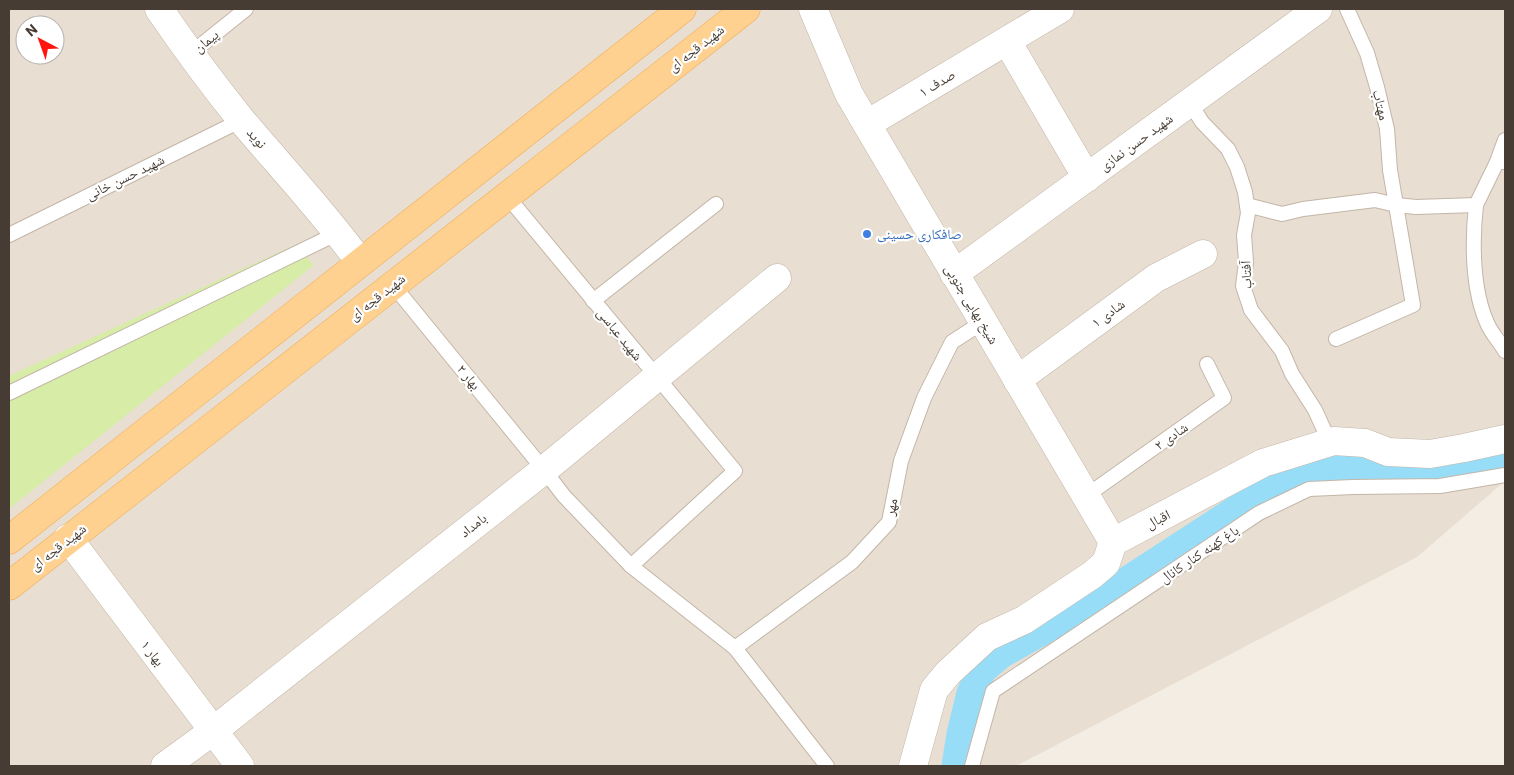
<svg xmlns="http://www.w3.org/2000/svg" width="1514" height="775" viewBox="0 0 1514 775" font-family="Roboto,'Noto Naskh Arabic',sans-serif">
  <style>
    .residential { fill: #e8ded1; fill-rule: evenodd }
    .green { fill: #d7eda7 }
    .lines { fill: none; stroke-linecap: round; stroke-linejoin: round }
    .canal { stroke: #98ddf8; stroke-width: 29 }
    .service-casing { stroke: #c3b6a8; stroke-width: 16 }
    .minor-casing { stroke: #c3b6a8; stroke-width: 29 }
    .primary-casing { stroke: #f0ad55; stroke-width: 29 }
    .service { stroke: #fff; stroke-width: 14 }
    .minor { stroke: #fff; stroke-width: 28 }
    .primary { stroke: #ffd191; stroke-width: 28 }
    .shop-dot { fill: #3f7fe0; stroke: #fff; stroke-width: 2 }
    .labels { text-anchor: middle; stroke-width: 4.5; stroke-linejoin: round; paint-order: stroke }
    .street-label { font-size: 14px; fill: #463c33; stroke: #fff }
    .shop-label { font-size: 14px; fill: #366cbe; stroke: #fff; text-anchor: start }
  </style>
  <rect width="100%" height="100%" fill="#f4ede3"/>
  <path class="residential" d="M 9,9 L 1505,9 L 1505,481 L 1417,557 L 1016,766 L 9,766 ZM 25,25 L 55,25 L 55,55 L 25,55 Z"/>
  <path class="green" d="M 295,245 L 314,265 L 9,509 L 9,376 Z"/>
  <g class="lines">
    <path class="canal" d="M 956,766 L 961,734 L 971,693 L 983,669 L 1001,654 L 1104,596 L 1273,486 L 1311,472 L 1342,468 L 1371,467 L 1418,474 L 1505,456"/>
    <defs>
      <g id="service">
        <path d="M 190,54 L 246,9"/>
        <path d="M 1190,103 L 1202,122 L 1228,149 L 1237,167 L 1245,192 L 1248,213 L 1244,235 L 1246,262 L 1243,286 L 1251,310 L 1282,351 L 1292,374 L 1315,410 L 1330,443"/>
        <path d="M 1497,162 L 1505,140"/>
        <path d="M 507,196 L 735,471 L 631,566"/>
        <path d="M 1247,205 L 1282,214 L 1303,209 L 1375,200 L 1396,205 L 1416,207 L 1476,205 L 1497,162 L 1505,162"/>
        <path d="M 1476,205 C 1472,242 1472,291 1488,325 C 1492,334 1500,342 1505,351"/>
        <path d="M 9,235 L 242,120"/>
        <path d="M 393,285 L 544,470 L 564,496 L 631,566 L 735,648 L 827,766"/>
        <path d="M 593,301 L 716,204"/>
        <path d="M 1336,339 L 1413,305 L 1390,170 L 1387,129 L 1377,87 L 1367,53 L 1347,9"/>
        <path d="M 9,393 L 338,233"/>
        <path d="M 1086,496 L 1224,398 L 1207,364"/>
        <path d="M 735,648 L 852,562 L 889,522 L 901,461 L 924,398 L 952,342 L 983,322"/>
        <path d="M 972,766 L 993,691 L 1259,513 L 1309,489 L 1353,487 L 1440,486 L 1505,475"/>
      </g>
      <g id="minor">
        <path d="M 159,9 C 185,47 213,85 243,122 C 282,168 324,213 360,262"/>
        <path d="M 813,9 L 849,94 L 1113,542"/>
        <path d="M 1007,41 L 1087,178"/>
        <path d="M 867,124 L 1060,9"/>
        <path d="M 954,274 L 1318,9"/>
        <path d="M 1017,380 L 1156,278 L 1203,254"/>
        <path d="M 68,538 L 240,766"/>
        <path d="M 165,766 L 213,731 L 544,470 L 777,278"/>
        <path d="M 913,766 L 934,690 L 948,673 L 987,637 L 1024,620 L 1092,575 L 1106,563 L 1113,542 L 1263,463 L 1334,441 L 1365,443 L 1388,452 L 1430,454 L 1464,448 L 1505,439"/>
      </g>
      <g id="primary">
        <path d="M 9,540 L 682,9"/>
        <path d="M 9,586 L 746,9"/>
      </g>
    </defs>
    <use href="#service" class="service-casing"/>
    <use href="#minor" class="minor-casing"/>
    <use href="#primary" class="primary-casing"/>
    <use href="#service" class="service"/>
    <use href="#minor" class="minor"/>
    <use href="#primary" class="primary"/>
  </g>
  <circle class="shop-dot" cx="867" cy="234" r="5"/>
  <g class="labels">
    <g class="street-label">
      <text transform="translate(206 41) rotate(-39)" y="5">پیمان</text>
      <text transform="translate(696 48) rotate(-38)" y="5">شهید قجه ای</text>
      <text transform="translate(937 83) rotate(-31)" y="5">صدف ۱</text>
      <text transform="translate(1381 105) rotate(76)" y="5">مهتاب</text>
      <text transform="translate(257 138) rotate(49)" y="5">نوید</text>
      <text transform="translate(1136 142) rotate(-36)" y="5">شهید حسن نمازی</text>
      <text transform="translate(125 177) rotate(-26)" y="5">شهید حسن خانی</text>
      <text transform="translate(1246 275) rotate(-92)" y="5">آفتاب</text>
      <text transform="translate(377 297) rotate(-38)" y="5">شهید قجه ای</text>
      <text transform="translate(972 304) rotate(59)" y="5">شیخ بهایی جنوبی</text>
      <text transform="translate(1108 313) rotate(-36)" y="5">شادی ۱</text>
      <text transform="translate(620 334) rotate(51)" y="5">شهید عباسی</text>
      <text transform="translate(469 377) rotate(51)" y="5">بهار ۲</text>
      <text transform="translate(1171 436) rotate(-35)" y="5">شادی ۲</text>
      <text transform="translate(891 507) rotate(-78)" y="5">مهر</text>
      <text transform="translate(1158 519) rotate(-27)" y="5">اقبال</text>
      <text transform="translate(473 525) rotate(-38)" y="5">بامداد</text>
      <text transform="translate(58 547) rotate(-38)" y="5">شهید قجه ای</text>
      <text transform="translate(1199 554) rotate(-34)" y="5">باغ کهنه کنار کانال</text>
      <text transform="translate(153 653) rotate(53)" y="5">بهار ۱</text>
    </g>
    <g class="shop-label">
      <text x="877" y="239">صافکاری حسینی</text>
    </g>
  </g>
  <rect width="1514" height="775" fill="none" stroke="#463c33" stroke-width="20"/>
  <g transform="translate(40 40) rotate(319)"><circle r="24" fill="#ffffff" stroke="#b5b1ad"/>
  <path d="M0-4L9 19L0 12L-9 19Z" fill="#ff140f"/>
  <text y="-8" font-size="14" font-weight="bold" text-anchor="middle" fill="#463c33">N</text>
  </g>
</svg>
